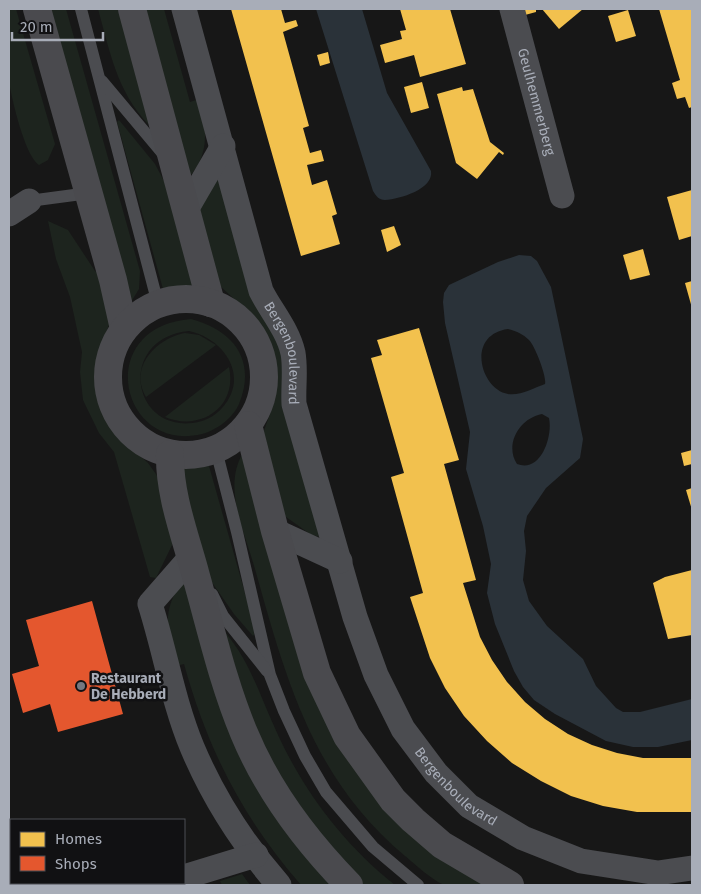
<svg xmlns="http://www.w3.org/2000/svg" width="701" height="894" viewBox="0 0 701 894" font-family="'Fira Sans',sans-serif">
  <style>
    .green { fill: #1d241e; fill-rule: evenodd }
    .water { fill: #2a3239; fill-rule: evenodd }
    .homes { fill: #f2c14e }
    .shops { fill: #e4572e }
    .lines { fill: none; stroke-linecap: round; stroke-linejoin: round }
    .service { stroke: #4b4c50; stroke-width: 12 }
    .minor { stroke: #4b4c50; stroke-width: 25 }
    .secondary { stroke: #4a4a4e; stroke-width: 28 }
    .poi-dot { fill: #757880; stroke: #111113; stroke-width: 2 }
    .labels { text-anchor: middle; stroke-width: 5; stroke-linejoin: round; paint-order: stroke }
    .street-label { font-size: 14px; fill: #a8adb8; stroke: #111113 }
    .poi-label { font-size: 14px; font-weight: bold; fill: #a8adb8; stroke: #111113; text-anchor: start }
  </style>
  <rect width="100%" height="100%" fill="#171717"/>
  <g class="green">
    <path d="M 9,9 L 16,9 L 55,144 L 48,160 L 39,165 C 25,156 12,100 9,82 C 5,59 9,32 9,9 Z"/>
    <path d="M 45,9 L 66,9 L 140,271 L 139,289 L 131,302 Z"/>
    <path d="M 98,9 L 121,9 L 152,123 L 148,124 C 117,91 110,52 98,9 Z"/>
    <path d="M 138,9 L 164,9 L 190,102 L 199,99 C 207,126 210,154 190,176 Z"/>
    <path d="M 119,120 L 155,164 L 173,198 L 195,281 L 191,286 L 163,289 L 117,122 Z"/>
    <path d="M 217,178 L 278,338 L 319,537 L 310,534 L 279,512 L 262,436 L 275,400 L 277,381 L 276,362 L 270,344 L 256,319 L 220,286 L 199,213 L 201,202 Z"/>
    <path d="M 48,221 L 68,230 L 95,271 L 102,274 L 111,320 L 98,353 L 95,373 L 96,392 L 101,411 L 115,434 L 148,463 L 158,477 L 173,543 L 156,578 L 150,577 L 114,452 L 99,433 L 83,400 L 80,372 L 82,352 L 70,297 L 56,259 Z"/>
    <path d="M 191,319 C 233,330 257,360 239,404 C 233,418 217,430 202,434 C 120,454 92,327 191,319 ZM 189,331 C 225,339 250,377 222,408 C 214,417 203,422 192,423 C 130,430 118,338 189,331 Z"/>
    <path d="M 185,333 L 199,335 L 216,345 L 146,397 C 128,367 157,338 185,333 Z"/>
    <path d="M 229,367 C 238,407 200,432 165,417 Z"/>
    <path d="M 243,453 L 375,791 L 498,885 C 485,885 456,888 445,885 C 434,882 415,864 405,856 C 313,779 286,680 255,569 C 245,533 222,487 243,453 Z"/>
    <path d="M 209,466 L 256,632 L 253,636 L 234,614 L 211,581 L 180,472 L 184,469 Z"/>
    <path d="M 183,581 L 211,665 L 337,885 L 301,885 C 242,817 208,750 184,664 L 176,666 C 168,631 160,612 183,581 Z"/>
    <path d="M 225,632 C 250,662 258,691 274,726 C 301,788 342,843 395,885 L 363,885 L 309,827 L 253,731 Z"/>
    <path d="M 242,874 L 250,885 L 222,885 L 220,881 Z"/>
  </g>
  <g class="water">
    <path d="M 316,9 L 362,9 L 387,93 L 431,171 C 434,189 400,199 385,200 C 379,200 376,196 373,191 Z"/>
    <path d="M 519,255 L 531,256 L 537,261 L 551,287 L 583,439 L 580,458 L 546,488 L 527,516 L 524,531 L 526,551 L 523,580 L 529,601 L 547,626 L 583,659 L 596,686 L 616,708 L 623,712 L 640,712 L 692,699 L 692,740 L 658,747 L 633,747 L 606,741 L 555,714 L 534,700 L 523,687 L 514,671 L 495,624 L 487,593 L 491,564 L 483,526 L 466,469 L 470,432 L 445,323 L 443,302 L 444,293 L 449,285 L 498,262 ZM 508,329 C 516,331 523,334 529,340 C 535,346 547,377 545,384 C 534,388 520,396 508,394 C 481,390 465,335 508,329 ZM 542,414 L 549,418 C 553,436 541,473 517,464 C 504,444 520,418 542,414 Z"/>
  </g>
  <g class="homes">
    <path d="M 231,9 L 281,9 L 285,23 L 296,20 L 298,26 L 283,32 L 309,126 L 303,128 L 310,153 L 321,150 L 324,161 L 307,165 L 312,185 L 327,180 L 337,214 L 332,216 L 340,244 L 301,256 Z"/>
    <path d="M 400,9 L 450,9 L 466,64 L 420,77 L 414,55 L 385,63 L 380,45 L 402,39 L 400,31 L 406,30 Z"/>
    <path d="M 524,9 L 536,9 L 536,12 L 525,15 Z"/>
    <path d="M 542,9 L 583,9 L 559,29 Z"/>
    <path d="M 659,9 L 692,9 L 692,107 L 689,108 L 685,97 L 677,99 L 672,83 L 680,80 Z"/>
    <path d="M 628,10 L 636,36 L 616,42 L 608,16 Z"/>
    <path d="M 328,52 L 330,63 L 320,66 L 317,55 Z"/>
    <path d="M 422,82 L 429,108 L 411,113 L 404,87 Z"/>
    <path d="M 462,87 L 463,91 L 473,89 L 490,142 L 504,153 L 503,155 L 499,152 L 477,179 L 456,163 L 437,94 Z"/>
    <path d="M 692,190 L 692,236 L 679,240 L 667,197 Z"/>
    <path d="M 394,226 L 401,245 L 387,252 L 381,230 Z"/>
    <path d="M 643,249 L 650,275 L 630,280 L 623,255 Z"/>
    <path d="M 692,281 L 692,308 L 685,283 Z"/>
    <path d="M 419,328 L 459,460 L 444,464 L 476,580 L 463,583 L 480,637 L 492,660 L 507,682 L 525,702 L 545,719 L 568,734 L 592,745 L 617,753 L 643,758 L 692,758 L 692,812 L 637,812 L 603,806 L 571,796 L 541,781 L 512,763 L 487,741 L 464,716 L 445,688 L 430,658 L 410,597 L 423,593 L 391,477 L 404,473 L 371,358 L 382,355 L 377,340 Z"/>
    <path d="M 692,450 L 692,464 L 684,466 L 681,453 Z"/>
    <path d="M 692,488 L 692,510 L 686,490 Z"/>
    <path d="M 692,570 L 692,635 L 668,639 L 653,583 L 665,577 Z"/>
  </g>
  <path class="shops" d="M 92,601 L 123,714 L 58,732 L 50,704 L 23,713 L 12,674 L 39,666 L 26,620 Z"/>
  <g class="lines">
    <g class="service">
      <path d="M 81,9 L 158,304"/>
      <path d="M 102,81 L 164,155"/>
      <path d="M 29,201 L 89,193"/>
      <path d="M 216,450 L 237,532 L 270,675 L 284,711 L 305,756 L 326,792 L 373,847 L 418,885"/>
      <path d="M 212,594 L 223,616 L 267,671"/>
    </g>
    <g class="minor">
      <path id="s1" d="M 184,9 L 261,291 C 271,311 288,330 293,353 C 296,370 293,387 294,404 L 355,617 L 376,675 L 403,729 L 436,773 L 469,806 L 523,838 L 581,861 L 658,873 L 692,868"/>
      <path id="s2" d="M 512,9 L 562,196"/>
      <path d="M 187,208 L 223,146"/>
      <path d="M 9,214 L 29,201"/>
      <path d="M 275,531 L 340,561"/>
      <path d="M 191,557 L 150,604 C 165,651 173,701 192,747 C 213,797 244,845 279,885"/>
      <path d="M 184,877 L 256,855"/>
      <path d="M 158,885 L 166,883"/>
    </g>
    <g class="secondary">
      <path d="M 37,9 L 113,280 L 124,329"/>
      <path d="M 132,9 L 211,303"/>
      <circle cx="186" cy="377" r="78"/>
      <path d="M 248,425 L 275,531 L 317,673 L 347,736 L 393,800 L 413,820 L 442,845 L 510,885"/>
      <path d="M 170,454 C 169,495 186,538 196,576 C 211,629 223,683 244,733 C 268,791 306,841 349,885"/>
    </g>
  </g>
  <circle class="poi-dot" cx="81" cy="686" r="5"/>
  <g class="labels">
    <g class="street-label">
      <text dy="5" stroke="none"><textPath href="#s2" startOffset="96">Geulhemmerberg</textPath></text>
      <text dy="5" stroke="none"><textPath href="#s1" startOffset="360">Bergenboulevard</textPath></text>
      <text dy="5" stroke="none"><textPath href="#s1" startOffset="836">Bergenboulevard</textPath></text>
    </g>
    <g class="poi-label">
      <text x="91" y="683">Restaurant<tspan x="91" dy="16">De Hebberd</tspan></text>
    </g>
  </g>
  <rect width="701" height="894" fill="none" stroke="#a8adb8" stroke-width="20"/>
  <rect x="10" y="819" width="175" height="65" fill="#111113" stroke="#4d4f55"/>
  <rect x="20" y="832" width="25" height="15" fill="#f2c14e" stroke="#4d4f55"/>
  <text x="55" y="844" font-size="15" fill="#a8adb8">Homes</text>
  <rect x="20" y="856" width="25" height="15" fill="#e4572e" stroke="#4d4f55"/>
  <text x="55" y="869" font-size="15" fill="#a8adb8">Shops</text>
  <path d="M12 32v8h91v-8" fill="none" stroke="#a8adb8" stroke-width="2.5"/>
  <text x="20" y="32" font-size="15" fill="#a8adb8" stroke="#111113" stroke-width="4" paint-order="stroke">20 m</text>
</svg>
